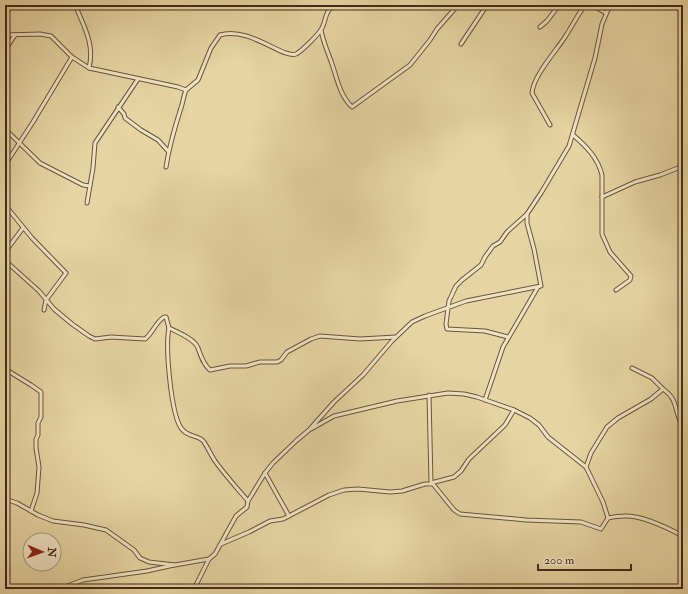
<svg xmlns="http://www.w3.org/2000/svg" width="688" height="594" viewBox="0 0 688 594" font-family="'IM FELL Double Pica',serif">
  <style>
    .lines { fill: none; stroke-linecap: round; stroke-linejoin: round }
    .minor-casing { stroke: #6c543b; stroke-width: 5 }
    .minor { stroke: #efe3c3; stroke-width: 3 }
  </style>
  <rect width="100%" height="100%" fill="#e6d4a2"/>
  <filter id="stains"><feTurbulence type="fractalNoise" baseFrequency=".005" numOctaves="4"/><feColorMatrix values="0 0 0 0 .2 0 0 0 0 .09 0 0 0 0 .02 0 0 0 .5 -.17"/></filter>
  <radialGradient id="worn" r=".72"><stop offset=".6" stop-color="#630" stop-opacity="0"/><stop offset="1" stop-color="#630" stop-opacity=".3"/></radialGradient>
  <g class="lines">
    <defs>
      <g id="minor">
        <path d="M 75,5 C 84,26 95,45 89,68"/>
        <path d="M 592,5 L 606,13"/>
        <path d="M 540,27 L 547,21 L 559,5"/>
        <path d="M 321,30 C 323,42 328,52 332,64 C 337,78 340,96 352,107 L 410,65 L 430,40 L 437,29 L 458,5"/>
        <path d="M 5,35 L 40,34 L 51,36 L 72,57 L 89,68 L 178,87 L 186,90 L 198,80 L 211,48 L 220,35 C 249,26 283,59 296,54 C 302,51 319,34 322,28 C 327,18 324,12 335,5"/>
        <path d="M 461,44 L 487,5"/>
        <path d="M 5,50 L 15,35"/>
        <path d="M 118,107 L 124,114 L 125,118 L 141,130 L 158,140 L 168,151"/>
        <path d="M 550,125 L 532,93 C 533,77 554,53 563,40 C 571,28 577,16 585,5"/>
        <path d="M 5,129 L 40,163 L 83,185 L 90,186"/>
        <path d="M 573,135 C 586,146 598,158 602,175 L 602,234 L 610,252 L 631,276 L 630,280 L 616,290"/>
        <path d="M 5,165 L 33,122 L 72,57"/>
        <path d="M 166,167 C 169,147 174,130 180,111 C 183,104 183,97 186,90"/>
        <path d="M 602,197 L 635,182 L 660,175 L 683,166"/>
        <path d="M 87,203 L 93,168 L 95,143 L 138,79"/>
        <path d="M 5,205 L 32,238 L 66,273 L 46,300 L 44,310"/>
        <path d="M 5,252 L 23,228"/>
        <path d="M 5,262 L 10,265 L 39,291 L 54,309 L 72,324 L 89,336 L 95,339 L 111,337 L 145,339 C 153,333 155,323 164,317 L 166,317 L 169,328 C 177,332 195,339 198,348 C 201,356 203,364 210,370 L 230,366 L 246,366 L 260,362 L 277,362 L 281,360 L 287,352 L 311,339 L 320,336 L 360,339 L 396,337"/>
        <path d="M 169,328 C 165,347 171,413 181,428 C 189,439 199,434 204,442 C 208,448 211,455 215,461 C 225,475 237,488 248,501"/>
        <path d="M 508,337 L 485,331 L 447,329 L 446,324 L 449,301 L 456,286 L 462,280 L 481,265 L 485,257 L 493,246 L 500,242 L 507,232 L 527,214 L 541,193 L 569,146 L 595,58 L 602,24 L 610,5"/>
        <path d="M 5,369 L 31,385 L 41,392 L 41,417 L 38,423 L 38,435 L 36,439 L 36,448 L 39,467 L 37,493 L 31,511"/>
        <path d="M 663,389 C 680,401 673,412 683,426"/>
        <path d="M 429,395 L 431,483 L 454,477 L 461,471 L 469,459 L 505,425 L 514,410"/>
        <path d="M 485,400 L 503,347 L 538,287"/>
        <path d="M 311,429 L 334,416 L 397,401 L 448,393 L 464,394 L 477,397 L 514,410 L 530,418 L 539,425 L 548,437 L 586,467 L 603,502 L 608,518 C 613,517 619,516 624,516 C 641,515 668,528 683,536"/>
        <path d="M 586,467 L 591,453 L 607,427 L 618,418 L 651,399 L 663,389 L 652,378 L 632,368"/>
        <path d="M 265,473 L 289,516"/>
        <path d="M 5,499 L 17,503 L 38,515 L 53,521 L 84,525 L 106,530 L 134,550 L 140,558 L 149,562 L 175,565 L 209,559 L 215,554 L 236,516 L 247,507 L 248,501 L 265,473 L 273,463 L 296,441 L 309,430 L 334,402 L 363,375 L 392,341 L 412,322 L 425,316 L 466,301 L 541,286 L 534,249 L 527,223 L 527,214"/>
        <path d="M 221,544 L 249,532 L 270,521 L 283,519 L 329,495 L 344,490 L 358,489 L 390,492 L 402,491 L 425,484 L 433,484 L 454,510 L 460,514 L 526,520 L 581,522 L 601,529 L 608,518"/>
        <path d="M 60,589 L 83,580 L 147,571 L 174,565"/>
        <path d="M 194,589 L 209,559"/>
      </g>
    </defs>
    <use href="#minor" class="minor-casing"/>
    <use href="#minor" class="minor"/>
  </g>
  <rect width="688" height="594" fill="none" stroke="#e6d4a2" stroke-width="20"/>
  <rect x="6" y="6" width="676" height="582" fill="none" stroke="#432a19" stroke-width="2"/>
  <rect x="10" y="10" width="668" height="574" fill="none" stroke="#432a19"/>
  <g transform="translate(42 552) rotate(92)"><circle r="19" fill="#efe3c3" stroke="#aa997f"/>
  <path d="M0-3L7 15L0 10L-7 15Z" fill="#8f2418"/>
  <text y="-6" font-size="11" font-weight="bold" text-anchor="middle" fill="#432a19">N</text>
  </g>
  <path d="M538 564v6h93v-6" fill="none" stroke="#432a19" stroke-width="2"/>
  <text x="544" y="564" font-size="12" fill="#432a19" stroke="#efe3c3" stroke-width="3" paint-order="stroke">200 m</text>
  <rect width="100%" height="100%" filter="url(#stains)"/>
  <rect width="100%" height="100%" fill="url(#worn)"/>
</svg>
